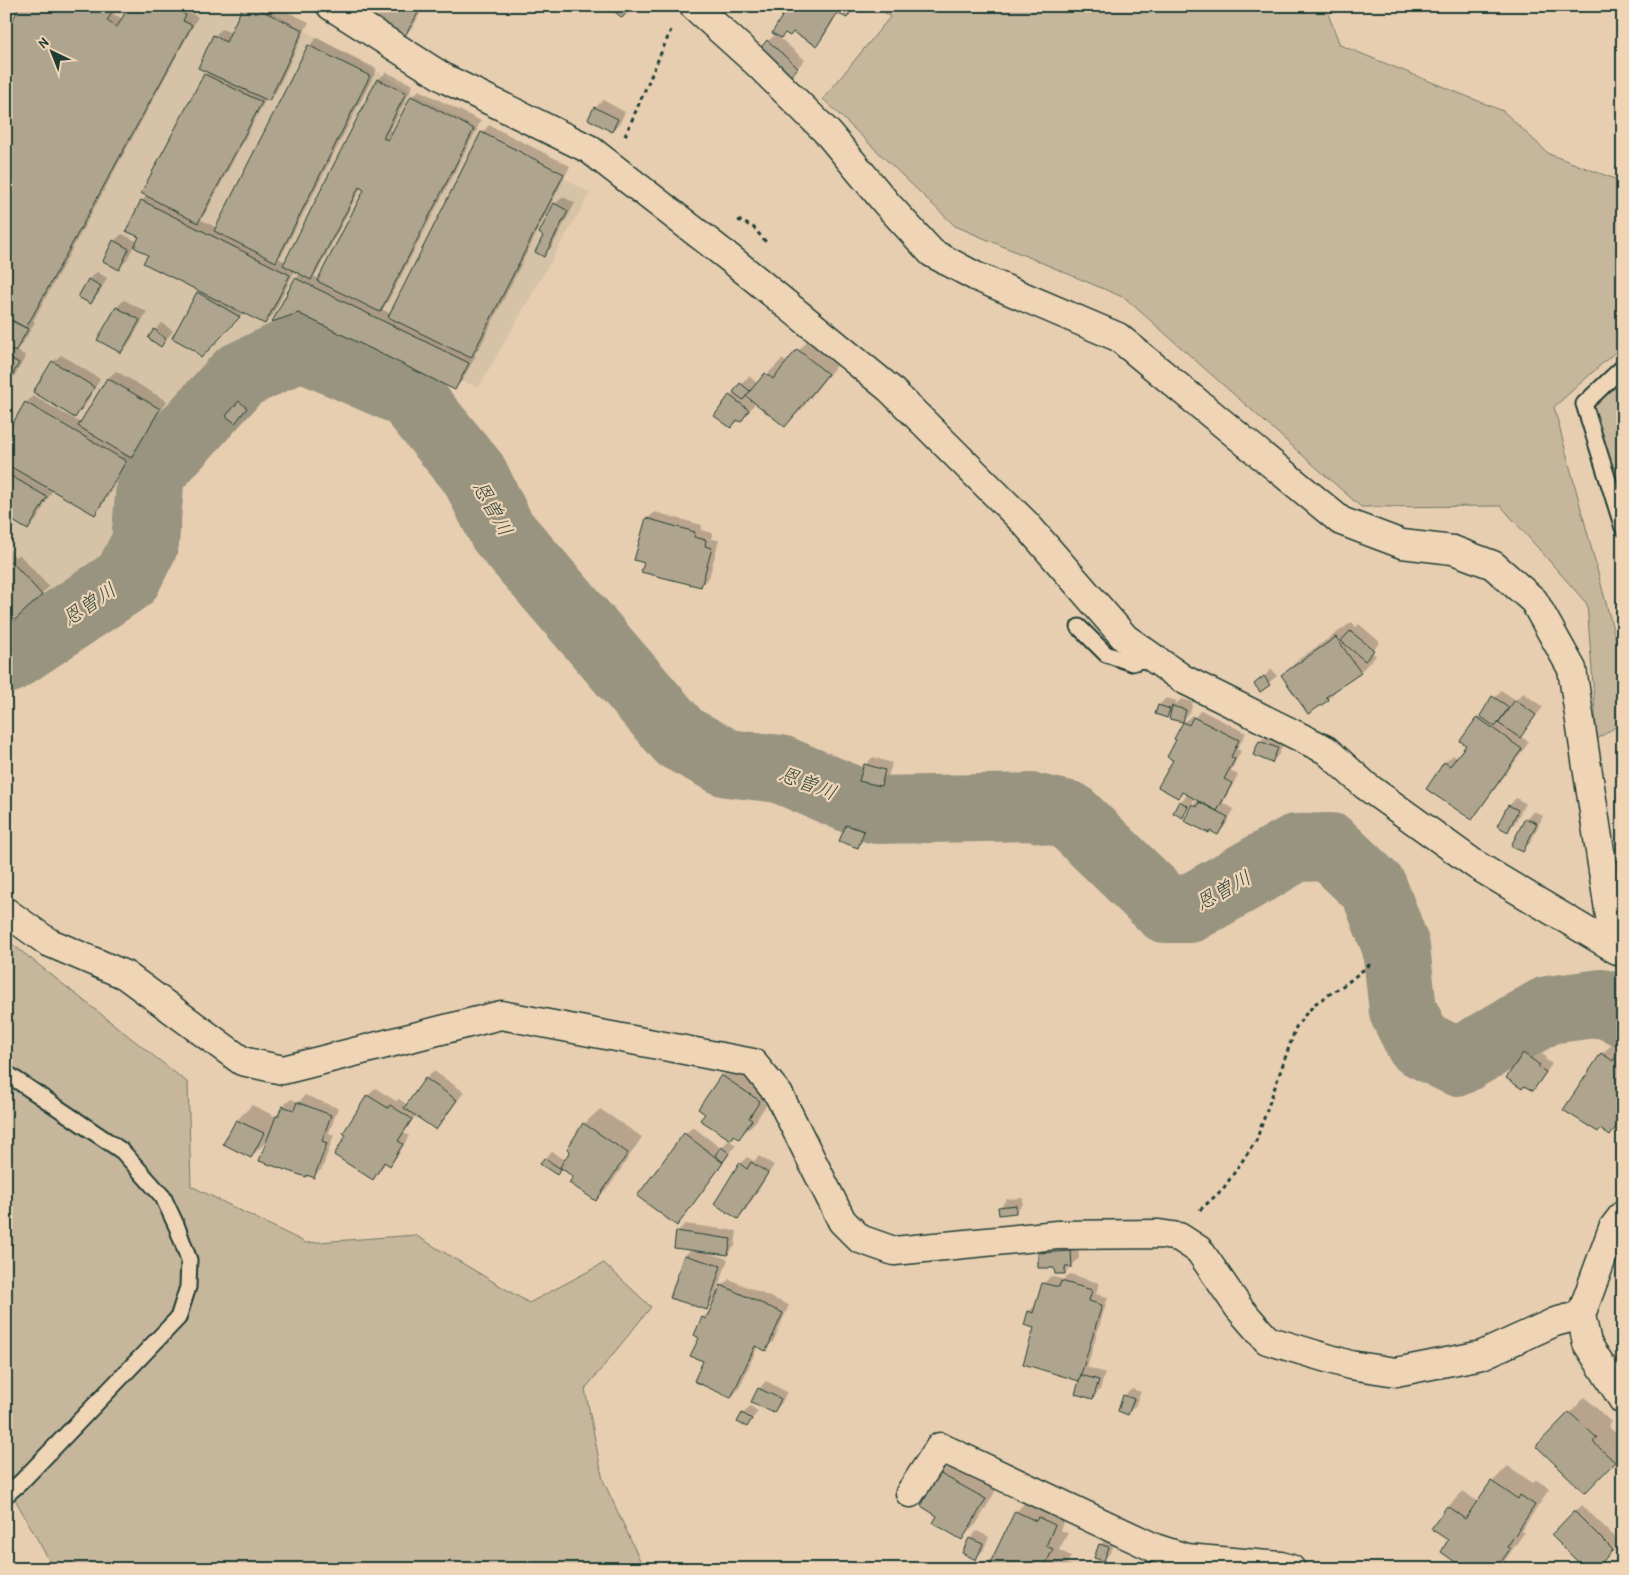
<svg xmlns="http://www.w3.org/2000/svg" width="1629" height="1575" viewBox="0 0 1629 1575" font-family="'Patrick Hand','Klee One',sans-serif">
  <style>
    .built { fill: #d6c2a6 }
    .green { fill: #c6b69c; stroke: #727a68 }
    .shadow { fill: #0003; fill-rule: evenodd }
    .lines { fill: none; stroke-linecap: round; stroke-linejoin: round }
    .river { stroke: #98947f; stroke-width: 68 }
    .building { fill: #afa58e; stroke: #1f3d34 }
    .lane-casing { stroke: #1f3d34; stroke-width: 19 }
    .street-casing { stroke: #1f3d34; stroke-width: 31 }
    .path { stroke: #1f3d34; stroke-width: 3; stroke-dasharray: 4 4; stroke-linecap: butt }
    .lane { stroke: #efd4b6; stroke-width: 15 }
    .street { stroke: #efd4b6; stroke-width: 28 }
    .labels { text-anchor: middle; stroke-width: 4.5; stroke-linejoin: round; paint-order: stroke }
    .water-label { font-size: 20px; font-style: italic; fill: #314a3f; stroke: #efd4b6 }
  </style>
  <rect width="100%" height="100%" fill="#e7ceb1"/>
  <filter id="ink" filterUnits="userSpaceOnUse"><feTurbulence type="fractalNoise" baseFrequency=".02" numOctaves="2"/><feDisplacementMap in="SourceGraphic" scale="10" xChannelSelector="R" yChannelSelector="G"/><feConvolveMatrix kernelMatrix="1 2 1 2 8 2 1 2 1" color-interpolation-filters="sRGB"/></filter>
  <g filter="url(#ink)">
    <path class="built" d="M 6,6 L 262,6 L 590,193 L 479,387 L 309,327 L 161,416 L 113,569 L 6,640 Z"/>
    <g class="green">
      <path d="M 878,6 L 1325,6 L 1340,45 L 1503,111 L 1549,154 L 1623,182 L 1623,345 L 1554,407 L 1623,667 L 1623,722 L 1597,739 L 1587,604 L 1501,506 L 1361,507 L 1125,298 L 955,226 L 823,99 L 890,17 Z"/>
      <path d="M 1623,377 L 1623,510 L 1592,407 Z"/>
      <path d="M 6,939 L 188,1083 L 191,1186 L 306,1243 L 415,1235 L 529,1303 L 604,1263 L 651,1307 L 585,1389 L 603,1480 L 644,1569 L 54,1569 L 6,1483 Z"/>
    </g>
    <g class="shadow">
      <path d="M 6,6 L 11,6 L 6,14 Z"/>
      <path d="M 22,6 L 117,6 L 113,14 L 123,19 L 130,6 L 190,6 L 193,8 L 190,13 L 198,17 L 33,321 L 35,322 L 23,343 L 16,350 L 26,356 L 6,391 L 6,34 Z"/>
      <path d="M 244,6 L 275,6 L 309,22 L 276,92 L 269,100 L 266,99 L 205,214 L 200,219 L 217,228 L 309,46 L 317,38 L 377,69 L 283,253 L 278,258 L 286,262 L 378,80 L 386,72 L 413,85 L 390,131 L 394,132 L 412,97 L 419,90 L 481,121 L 387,303 L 382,309 L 391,314 L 482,133 L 489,125 L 570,166 L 479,349 L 474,354 L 476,355 L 462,381 L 455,388 L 296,279 L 301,273 L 295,270 L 273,315 L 265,323 L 244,312 L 201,356 L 198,293 L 201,290 L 149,254 L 134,246 L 126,261 L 119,268 L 114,241 L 122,234 L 138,242 L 141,237 L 142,201 L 148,195 L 143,193 L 208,71 L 214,36 L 222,29 L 231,33 ZM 361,187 L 365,189 L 320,279 L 313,276 L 318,271 Z"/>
      <path d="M 355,6 L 424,6 L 413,27 L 405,34 Z"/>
      <path d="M 790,6 L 857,6 L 847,17 L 839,12 L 824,37 L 817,44 L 794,31 L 786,32 L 780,38 L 805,60 L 796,69 L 768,41 L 776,34 Z"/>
      <path d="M 603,100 L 625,112 L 620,123 L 612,130 L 595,108 Z"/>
      <path d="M 563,197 L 575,203 L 551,248 L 544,255 L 545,235 L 555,204 Z"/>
      <path d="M 97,272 L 107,278 L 98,295 L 90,303 L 80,296 L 89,279 Z"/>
      <path d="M 124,300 L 147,312 L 129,344 L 121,352 L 99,339 L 117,307 Z"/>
      <path d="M 162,323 L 173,331 L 161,345 L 155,330 Z"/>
      <path d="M 814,334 L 842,358 L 801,410 L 785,426 L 756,402 L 748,413 L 731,427 L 716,415 L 730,396 L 749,376 L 758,384 L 782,359 L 787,363 Z"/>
      <path d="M 61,355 L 100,379 L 83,409 L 75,416 L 53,362 Z"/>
      <path d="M 116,371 L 167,401 L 138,449 L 131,457 L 102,506 L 95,513 L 53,489 L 36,521 L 28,528 L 6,515 L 6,438 L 26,403 L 33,396 L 81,423 L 108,378 Z"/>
      <path d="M 247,394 L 254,400 L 242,414 L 228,415 Z"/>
      <path d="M 655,512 L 702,525 L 701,530 L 713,533 L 711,539 L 719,540 L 709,578 L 701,586 L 645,562 L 647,519 Z"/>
      <path d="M 9,549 L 15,557 L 19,554 L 49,587 L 6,627 L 6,551 Z"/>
      <path d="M 1352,622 L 1356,627 L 1359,624 L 1380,642 L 1372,651 L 1376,656 L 1360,672 L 1342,684 L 1328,699 L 1283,675 L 1298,660 Z"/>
      <path d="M 1272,669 L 1277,676 L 1260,690 L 1256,684 Z"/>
      <path d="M 1501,690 L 1516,700 L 1523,693 L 1543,707 L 1520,736 L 1529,742 L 1479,811 L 1472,818 L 1428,788 L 1445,762 L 1453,755 L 1457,758 L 1467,745 L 1478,718 Z"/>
      <path d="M 1166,698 L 1177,701 L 1175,705 L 1181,699 L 1193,702 L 1190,713 L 1182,721 L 1173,710 L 1166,716 L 1157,713 L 1159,705 Z"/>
      <path d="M 1201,710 L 1246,733 L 1237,749 L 1241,751 L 1231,771 L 1238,775 L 1223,803 L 1234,809 L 1225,826 L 1218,834 L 1191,807 L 1183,816 L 1180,802 L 1188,794 L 1183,791 L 1178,797 L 1175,760 L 1178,739 L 1176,738 L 1184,722 L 1192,715 L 1195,717 ZM 1195,797 L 1198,799 L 1192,806 L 1191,806 Z"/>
      <path d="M 1268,734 L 1285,741 L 1279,754 L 1272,761 L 1255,754 L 1260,741 Z"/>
      <path d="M 873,757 L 892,763 L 888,777 L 880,785 L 865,765 Z"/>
      <path d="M 1516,798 L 1525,803 L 1515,823 L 1508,830 L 1509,806 Z"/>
      <path d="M 1534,811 L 1543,816 L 1530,843 L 1522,850 L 1512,845 L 1526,818 Z"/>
      <path d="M 855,818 L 870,824 L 865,839 L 857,846 L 841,840 L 847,825 Z"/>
      <path d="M 1617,1039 L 1623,1042 L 1623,1122 L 1610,1134 L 1602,1054 Z"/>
      <path d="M 1532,1046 L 1546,1057 L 1545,1059 L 1552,1064 L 1540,1082 L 1532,1090 L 1524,1054 Z"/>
      <path d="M 738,1060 L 774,1085 L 763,1102 L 767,1104 L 755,1122 L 739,1138 L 735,1134 L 730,1139 L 707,1114 L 699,1108 L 722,1076 Z"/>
      <path d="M 434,1071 L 464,1092 L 443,1121 L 436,1129 L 416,1115 L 404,1133 L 409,1136 L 397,1157 L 389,1164 L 386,1162 L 380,1171 L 373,1179 L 368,1096 L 375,1088 L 396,1101 L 399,1099 L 408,1105 L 426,1079 Z"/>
      <path d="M 305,1095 L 338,1108 L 329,1133 L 334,1135 L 322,1169 L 314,1176 L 269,1139 L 251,1157 L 237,1120 L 252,1105 L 277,1117 L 281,1112 L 283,1106 L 291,1099 L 299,1102 Z"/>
      <path d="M 600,1109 L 642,1137 L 611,1184 L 596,1200 L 575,1177 L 563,1168 L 556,1174 L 545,1159 L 552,1152 L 566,1160 L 584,1124 Z"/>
      <path d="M 693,1127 L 721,1148 L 729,1140 L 736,1145 L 684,1217 L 677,1224 L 685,1134 Z"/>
      <path d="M 759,1156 L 774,1165 L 746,1210 L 738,1218 L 740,1164 L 747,1157 L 754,1161 Z"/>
      <path d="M 1023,1198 L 1023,1204 L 1015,1212 L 1000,1207 L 1007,1199 Z"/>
      <path d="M 685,1224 L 737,1231 L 735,1246 L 728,1253 L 705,1252 L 728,1259 L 717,1291 L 719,1292 L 722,1286 L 729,1279 L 789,1305 L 773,1342 L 765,1349 L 758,1346 L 739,1389 L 731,1397 L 704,1360 L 701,1337 L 703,1318 L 711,1310 L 715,1300 L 707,1308 L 672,1297 L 685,1255 L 692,1249 L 677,1232 Z"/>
      <path d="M 1078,1244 L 1079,1258 L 1065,1273 L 1039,1253 L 1046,1246 Z"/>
      <path d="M 1070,1274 L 1099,1283 L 1096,1294 L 1108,1297 L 1087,1367 L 1105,1373 L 1100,1390 L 1092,1398 L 1081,1380 L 1025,1363 L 1035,1327 L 1026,1324 L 1029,1311 L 1037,1304 L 1043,1284 L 1051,1276 L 1064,1280 Z"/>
      <path d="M 766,1381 L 787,1392 L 781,1404 L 774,1412 L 759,1389 Z"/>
      <path d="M 1132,1389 L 1141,1392 L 1135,1406 L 1128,1413 L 1124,1396 Z"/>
      <path d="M 1585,1397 L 1611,1422 L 1608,1426 L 1623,1440 L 1623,1453 L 1601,1476 L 1570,1413 Z"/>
      <path d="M 750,1406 L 758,1411 L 747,1426 L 743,1414 Z"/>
      <path d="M 956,1458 L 1000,1483 L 977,1523 L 962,1538 L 939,1515 L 922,1505 L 940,1474 Z"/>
      <path d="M 1508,1466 L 1533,1483 L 1537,1480 L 1550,1489 L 1521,1531 L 1524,1533 L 1499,1569 L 1467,1569 L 1450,1540 L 1433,1528 L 1448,1507 L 1463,1491 L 1478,1502 L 1492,1482 Z"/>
      <path d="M 1031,1496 L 1069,1510 L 1060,1530 L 1068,1533 L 1059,1550 L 1071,1556 L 1067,1564 L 1079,1569 L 995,1569 L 1016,1512 Z"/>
      <path d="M 1582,1505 L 1620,1542 L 1594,1569 L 1552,1535 Z"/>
      <path d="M 977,1531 L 989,1537 L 983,1551 L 975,1558 L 970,1539 Z"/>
      <path d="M 1108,1537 L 1115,1540 L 1111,1552 L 1103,1560 L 1100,1545 Z"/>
      <path d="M 1154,1557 L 1161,1558 L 1159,1565 L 1156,1569 L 1146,1569 L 1146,1564 Z"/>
    </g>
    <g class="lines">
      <path class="river" d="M 6,660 L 127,579 L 145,543 L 151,473 L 239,376 L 301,347 L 408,394 L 474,474 L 502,531 L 680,738 L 727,763 L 780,769 L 876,810 L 1032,807 L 1069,815 L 1166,909 L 1189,909 L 1296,848 L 1330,847 L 1374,889 L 1396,947 L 1403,1011 L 1419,1043 L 1457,1062 L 1548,1010 L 1602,1003 L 1623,1012"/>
    </g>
    <g class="building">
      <path d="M 20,6 L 115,6 L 107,21 L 117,27 L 129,6 L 144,6 L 154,11 L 157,6 L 169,6 L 186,15 L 183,21 L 192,25 L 26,328 L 6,317 L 6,32 Z"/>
      <path d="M 243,6 L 252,6 L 303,30 L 269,101 L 198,68 L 213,35 L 226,42 Z"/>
      <path d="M 353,6 L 422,6 L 405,36 Z"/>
      <path d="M 608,6 L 632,6 L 622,18 Z"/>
      <path d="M 788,6 L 855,6 L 847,18 L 837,13 L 817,46 L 793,32 L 790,36 L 785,33 L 781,38 L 772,33 Z"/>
      <path d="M 767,40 L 798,68 L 789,78 L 758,51 Z"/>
      <path d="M 308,45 L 370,76 L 276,262 L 214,231 Z"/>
      <path d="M 204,74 L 262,102 L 198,223 L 141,193 Z"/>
      <path d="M 377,79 L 406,93 L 383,138 L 388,140 L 411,96 L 474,129 L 380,312 L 317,281 L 364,190 L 359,187 L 311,280 L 283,265 Z"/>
      <path d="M 594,107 L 618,119 L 612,132 L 588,119 Z"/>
      <path d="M 481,132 L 564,174 L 471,358 L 388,317 Z"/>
      <path d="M 141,200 L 290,275 L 265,324 L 143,263 L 148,255 L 134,247 L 139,237 L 126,231 Z"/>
      <path d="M 554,203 L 568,211 L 544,257 L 535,252 L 543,236 L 539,233 Z"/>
      <path d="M 113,240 L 129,249 L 119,270 L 103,261 Z"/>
      <path d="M 295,278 L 469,363 L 455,390 L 298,313 L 272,322 Z"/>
      <path d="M 88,279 L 101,286 L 91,304 L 78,297 Z"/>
      <path d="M 197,292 L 240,317 L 201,358 L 194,350 L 172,338 Z"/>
      <path d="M 116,307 L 140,320 L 121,353 L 97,340 Z"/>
      <path d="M 6,318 L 28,329 L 15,352 L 6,347 Z"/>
      <path d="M 154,329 L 166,339 L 161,347 L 148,338 Z"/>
      <path d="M 797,349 L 828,374 L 785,427 L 746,396 L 765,373 L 773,379 Z"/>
      <path d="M 6,356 L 19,363 L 6,387 Z"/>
      <path d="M 52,361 L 94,387 L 75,418 L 33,392 Z"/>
      <path d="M 107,378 L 160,409 L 131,458 L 78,426 Z"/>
      <path d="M 740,383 L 750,391 L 743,400 L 733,392 Z"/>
      <path d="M 729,395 L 749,410 L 741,422 L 737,420 L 731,428 L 714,416 Z"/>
      <path d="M 239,401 L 247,408 L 235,423 L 226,416 Z"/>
      <path d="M 25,402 L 126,461 L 95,515 L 6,464 L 6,435 Z"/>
      <path d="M 6,473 L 47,497 L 28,530 L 6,517 Z"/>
      <path d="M 646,518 L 695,532 L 694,537 L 706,540 L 705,546 L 712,548 L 701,587 L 641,572 L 644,563 L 634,560 Z"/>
      <path d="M 11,561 L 42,595 L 6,628 L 6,563 L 7,564 Z"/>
      <path d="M 1350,631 L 1374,650 L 1365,661 L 1341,641 Z"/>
      <path d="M 1336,637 L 1361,673 L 1326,697 L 1329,700 L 1308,714 L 1281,675 Z"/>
      <path d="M 1264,676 L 1270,685 L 1260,692 L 1254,684 Z"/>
      <path d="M 1492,696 L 1509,707 L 1495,727 L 1480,716 Z"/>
      <path d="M 1515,700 L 1536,715 L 1520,738 L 1498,723 Z"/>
      <path d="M 1158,705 L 1170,709 L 1167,718 L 1155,714 Z"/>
      <path d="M 1172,706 L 1186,710 L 1183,722 L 1169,719 Z"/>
      <path d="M 1193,717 L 1239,740 L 1231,757 L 1235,759 L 1224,779 L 1232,783 L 1217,811 L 1182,792 L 1178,798 L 1158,787 L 1173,760 L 1167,757 L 1176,740 L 1174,739 L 1183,722 L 1189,725 Z"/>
      <path d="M 1477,717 L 1522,749 L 1472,820 L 1426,789 L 1444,762 L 1450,766 L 1466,745 L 1460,741 Z"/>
      <path d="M 1259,741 L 1278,748 L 1272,763 L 1253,755 Z"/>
      <path d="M 864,764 L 885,770 L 881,786 L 859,781 Z"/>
      <path d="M 1179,801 L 1188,806 L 1183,818 L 1173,813 Z"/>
      <path d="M 1199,802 L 1228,817 L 1218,835 L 1210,831 L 1209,833 L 1184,821 L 1192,804 L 1197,807 Z"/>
      <path d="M 1508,805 L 1518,810 L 1508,832 L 1497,826 Z"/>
      <path d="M 1525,818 L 1537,823 L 1523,852 L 1511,846 Z"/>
      <path d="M 846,825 L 864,831 L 858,848 L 839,841 Z"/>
      <path d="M 1620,1050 L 1623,1052 L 1623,1117 L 1610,1136 L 1600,1129 L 1598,1132 L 1563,1110 L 1601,1053 L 1613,1061 Z"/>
      <path d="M 1523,1053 L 1540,1065 L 1538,1067 L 1546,1072 L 1533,1091 L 1524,1086 L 1522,1089 L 1506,1078 Z"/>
      <path d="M 721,1075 L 760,1101 L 749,1118 L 752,1120 L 739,1139 L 734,1135 L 731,1140 L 700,1120 L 705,1114 L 698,1109 Z"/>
      <path d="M 425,1078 L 457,1100 L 436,1130 L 404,1108 Z"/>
      <path d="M 367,1095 L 388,1108 L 390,1105 L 412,1119 L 398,1141 L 403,1144 L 390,1166 L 384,1162 L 373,1180 L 334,1155 L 346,1135 L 343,1133 Z"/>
      <path d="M 297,1102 L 331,1115 L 322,1141 L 327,1143 L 314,1178 L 307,1175 L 306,1177 L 259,1161 L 276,1116 L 278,1116 L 282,1106 L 294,1110 Z"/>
      <path d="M 236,1120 L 264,1133 L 251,1158 L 223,1144 Z"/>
      <path d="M 583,1123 L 628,1153 L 596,1201 L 569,1183 L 573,1177 L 560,1167 L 570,1151 L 567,1149 Z"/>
      <path d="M 684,1133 L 723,1163 L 677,1226 L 637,1196 Z"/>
      <path d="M 721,1147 L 729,1153 L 723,1162 L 715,1155 Z"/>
      <path d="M 544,1158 L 561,1169 L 557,1175 L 540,1164 Z"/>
      <path d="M 751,1162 L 768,1173 L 738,1219 L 714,1204 L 739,1163 L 747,1169 Z"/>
      <path d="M 1016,1205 L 1016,1213 L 999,1215 L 998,1207 Z"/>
      <path d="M 676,1231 L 731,1239 L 728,1255 L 674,1248 Z"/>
      <path d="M 1071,1251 L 1072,1267 L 1065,1267 L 1065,1274 L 1055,1274 L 1054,1268 L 1038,1268 L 1038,1253 Z"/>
      <path d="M 684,1255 L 721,1266 L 707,1310 L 670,1298 Z"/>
      <path d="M 1061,1281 L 1092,1290 L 1089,1301 L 1102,1305 L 1079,1381 L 1023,1364 L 1034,1328 L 1024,1325 L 1028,1311 L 1033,1313 L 1042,1283 L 1059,1287 Z"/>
      <path d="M 721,1285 L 783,1313 L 766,1351 L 755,1346 L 731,1398 L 694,1381 L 703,1361 L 690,1356 L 699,1338 L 694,1335 L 702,1317 L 706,1319 Z"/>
      <path d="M 1081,1375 L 1099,1380 L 1093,1399 L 1075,1394 Z"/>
      <path d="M 758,1388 L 781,1399 L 774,1413 L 751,1402 Z"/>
      <path d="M 1123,1395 L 1134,1399 L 1128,1415 L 1118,1411 Z"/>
      <path d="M 1569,1412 L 1597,1438 L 1593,1442 L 1615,1462 L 1585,1493 L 1536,1446 Z"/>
      <path d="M 742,1413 L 752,1419 L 747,1427 L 737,1422 Z"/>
      <path d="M 939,1473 L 986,1499 L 962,1540 L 933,1523 L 937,1516 L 921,1506 Z"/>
      <path d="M 1491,1481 L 1518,1499 L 1520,1495 L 1535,1505 L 1507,1547 L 1510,1549 L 1496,1569 L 1465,1569 L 1441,1552 L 1448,1540 L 1431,1529 L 1447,1506 L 1465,1519 Z"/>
      <path d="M 1015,1511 L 1036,1521 L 1038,1517 L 1055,1525 L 1046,1546 L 1053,1549 L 1045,1566 L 1050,1569 L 992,1569 L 988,1567 Z"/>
      <path d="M 1574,1511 L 1613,1550 L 1596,1569 L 1585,1569 L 1551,1535 Z"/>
      <path d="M 969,1538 L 983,1544 L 976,1560 L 962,1553 Z"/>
      <path d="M 1099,1544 L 1109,1547 L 1104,1561 L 1094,1558 Z"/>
    </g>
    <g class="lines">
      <defs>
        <g id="lane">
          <path d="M 1623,367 L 1584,404 L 1623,528"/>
          <path d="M 1079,627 L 1106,654 L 1132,663 L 1151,657"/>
          <path d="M 6,1073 L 122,1151 L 163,1197 L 177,1227 L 189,1260 L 188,1287 L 178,1318 L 21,1482 L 6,1495"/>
        </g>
        <g id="street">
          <path d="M 331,6 L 446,79 L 589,149 L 732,260 L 890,389 L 1026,524 L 1125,638 L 1183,679 L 1326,750 L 1366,786 L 1476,865 L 1623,953"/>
          <path d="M 694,6 L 756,62 L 828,133 L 887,204 L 932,253 L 975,276 L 1118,337 L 1341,521 L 1402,544 L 1453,550 L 1493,565 L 1534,601 L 1572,669 L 1615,949"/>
          <path d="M 6,912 L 48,942 L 125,975 L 242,1061 L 283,1070 L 501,1015 L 753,1063 L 779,1095 L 842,1221 L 860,1239 L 894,1251 L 1057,1235 L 1159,1234 L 1179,1237 L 1199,1250 L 1239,1308 L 1267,1340 L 1350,1365 L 1396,1372 L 1482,1355 L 1555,1322 L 1581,1315"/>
          <path d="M 1623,1215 L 1613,1228 L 1581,1315 L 1587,1343 L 1623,1400"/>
          <path d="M 910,1493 L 940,1447 L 1155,1548 L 1186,1558 L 1281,1566 L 1291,1569"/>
        </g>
      </defs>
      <use href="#lane" class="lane-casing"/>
      <use href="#street" class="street-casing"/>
      <g class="path">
        <path d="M 625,136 L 671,30"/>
        <path d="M 738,220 L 753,227 L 766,242"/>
        <path d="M 1200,1210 L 1223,1189 L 1256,1141 L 1296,1027 L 1305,1015 L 1316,1003 L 1347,983 L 1373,962"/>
      </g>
      <use href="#lane" class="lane"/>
      <use href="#street" class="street"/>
    </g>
  </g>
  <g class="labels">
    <g class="water-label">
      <text transform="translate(493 508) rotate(61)" y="7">恩曽川</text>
      <text transform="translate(89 604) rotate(-34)" y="7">恩曽川</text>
      <text transform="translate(808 783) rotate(21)" y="7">恩曽川</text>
      <text transform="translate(1223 890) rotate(-29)" y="7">恩曽川</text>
    </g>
  </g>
  <rect width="1629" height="1575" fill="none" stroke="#efd4b6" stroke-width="25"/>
  <rect x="12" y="12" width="1604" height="1550" fill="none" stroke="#1f3d34" stroke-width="2" filter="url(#ink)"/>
  <g transform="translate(52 52) rotate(317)" stroke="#efd4b6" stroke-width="4" paint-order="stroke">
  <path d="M0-4L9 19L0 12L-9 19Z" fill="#1f3d34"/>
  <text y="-8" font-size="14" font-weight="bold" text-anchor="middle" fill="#1f3d34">N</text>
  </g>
</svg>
